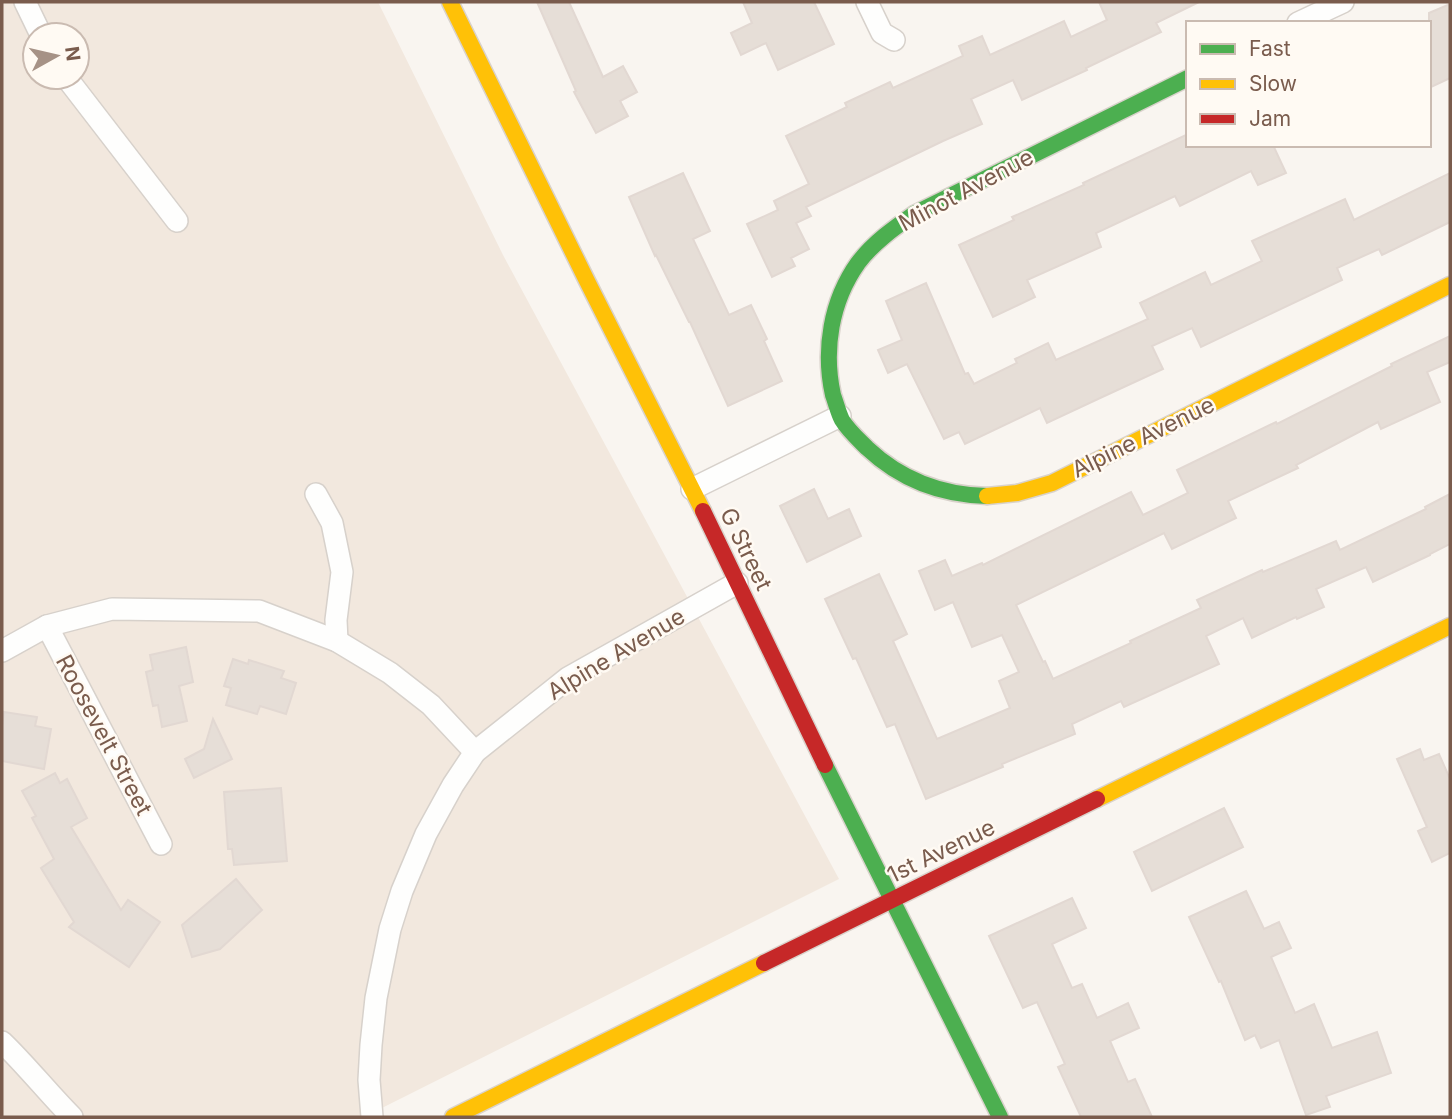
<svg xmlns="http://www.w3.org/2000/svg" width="1452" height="1119" viewBox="0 0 1452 1119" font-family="Inter,sans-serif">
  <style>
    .residential { fill: #f2e8de; fill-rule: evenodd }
    .building { fill: #e6ded7; stroke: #e2d8d2; stroke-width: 2 }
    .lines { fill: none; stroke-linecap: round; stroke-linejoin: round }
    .street-casing { stroke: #d7d1cb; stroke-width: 24 }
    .fast-casing { stroke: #d9d2cb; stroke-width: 19 }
    .slow-casing { stroke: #d9d2cb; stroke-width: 19 }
    .jam-casing { stroke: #d9d2cb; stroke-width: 19 }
    .street { stroke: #fefefd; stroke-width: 21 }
    .fast { stroke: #4caf50; stroke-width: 16 }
    .slow { stroke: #ffc107; stroke-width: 16 }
    .jam { stroke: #c62828; stroke-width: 16 }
    .labels { text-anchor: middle; stroke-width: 5; stroke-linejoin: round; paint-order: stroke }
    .street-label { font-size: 23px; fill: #7a5c4d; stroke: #fffaf3 }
  </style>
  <rect width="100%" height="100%" fill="#f9f5f0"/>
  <path class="residential" d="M 2,2 L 378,2 L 503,255 L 839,879 L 364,1117 L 2,1117 ZM 35,35 L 77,35 L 77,77 L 35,77 Z"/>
  <g class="building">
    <path d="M 537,2 L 569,2 L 603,77 L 623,66 L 637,92 L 620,101 L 628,116 L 596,133 L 574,92 L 576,91 Z"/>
    <path d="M 743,2 L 814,2 L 834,44 L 778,70 L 766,43 L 741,55 L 731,33 L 752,23 Z"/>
    <path d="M 1099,2 L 1199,2 L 1156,23 L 1161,32 L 1086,68 L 1087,70 L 1022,100 L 1013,80 L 971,99 L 982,124 L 943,141 L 806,207 L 811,216 L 796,223 L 809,249 L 791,258 L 795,266 L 772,277 L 747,224 L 778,210 L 774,201 L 809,184 L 786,136 L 847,107 L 845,103 L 890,82 L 893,88 L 963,56 L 959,46 L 982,36 L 990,55 L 1064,21 L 1071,37 L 1107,20 Z"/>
    <path d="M 1450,4 L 1450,78 L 1429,88 L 1429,13 Z"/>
    <path d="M 1188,134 L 1188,145 L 1273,145 L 1286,173 L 1258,185 L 1251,171 L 1180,206 L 1175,196 L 1096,233 L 1101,247 L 1027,280 L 1035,297 L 993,317 L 959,245 L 1014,220 L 1012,217 L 1084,185 L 1083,183 Z"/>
    <path d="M 683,173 L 710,231 L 693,239 L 729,315 L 751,305 L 767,339 L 764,341 L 782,381 L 728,406 L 690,322 L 689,322 L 656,255 L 655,256 L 629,197 Z"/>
    <path d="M 1450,173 L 1450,222 L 1382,255 L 1379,249 L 1337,268 L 1342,280 L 1201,347 L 1192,328 L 1152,346 L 1163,369 L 1098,399 L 1047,423 L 1040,408 L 965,444 L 959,432 L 944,439 L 907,364 L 888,373 L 878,350 L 902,340 L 886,301 L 926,283 L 965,374 L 968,373 L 974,384 L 1017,363 L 1015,359 L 1048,343 L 1056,360 L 1148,319 L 1140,303 L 1205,272 L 1211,285 L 1262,261 L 1252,241 L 1345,199 L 1354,220 Z"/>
    <path d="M 1450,336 L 1450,362 L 1427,372 L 1440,402 L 1381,429 L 1378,422 L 1296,465 L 1298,468 L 1228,501 L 1236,518 L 1172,549 L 1164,533 L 1016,605 L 1043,662 L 1045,661 L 1053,679 L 1131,643 L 1130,641 L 1201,608 L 1197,600 L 1262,570 L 1263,572 L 1336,541 L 1340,550 L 1426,509 L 1425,507 L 1450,494 L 1450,544 L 1430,554 L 1430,555 L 1373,582 L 1366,567 L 1316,589 L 1324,607 L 1297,619 L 1296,617 L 1252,638 L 1243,618 L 1206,636 L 1219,664 L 1124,707 L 1121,701 L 1072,724 L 1075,734 L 1002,764 L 1003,767 L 926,799 L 895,724 L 887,727 L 856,658 L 853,659 L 825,599 L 879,574 L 907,634 L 893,641 L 937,739 L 1010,708 L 999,681 L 1019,672 L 1002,635 L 972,647 L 953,602 L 935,610 L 919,571 L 945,560 L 952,576 L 982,563 L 983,565 L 1131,492 L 1143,515 L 1188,493 L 1177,470 L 1276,422 L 1277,424 L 1392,366 L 1391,364 Z"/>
    <path d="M 814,489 L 828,519 L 849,509 L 861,536 L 807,562 L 780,506 Z"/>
    <path d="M 186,647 L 193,682 L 179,686 L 187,721 L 162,727 L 158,705 L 153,706 L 146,672 L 153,670 L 150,655 Z"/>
    <path d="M 233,659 L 248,664 L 249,660 L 284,671 L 281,678 L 296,683 L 286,714 L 260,706 L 257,714 L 226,705 L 231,688 L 224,686 Z"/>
    <path d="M 4,712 L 37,717 L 35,726 L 51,729 L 44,769 L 2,761 L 2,726 Z"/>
    <path d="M 213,719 L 232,759 L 194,778 L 185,759 L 204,749 Z"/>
    <path d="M 1420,749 L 1424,760 L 1439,754 L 1450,779 L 1450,853 L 1432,862 L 1418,831 L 1427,827 L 1397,759 Z"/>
    <path d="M 55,773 L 60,783 L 67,779 L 87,818 L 71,827 L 121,910 L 128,900 L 160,922 L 129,967 L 69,927 L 74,922 L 41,868 L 54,859 L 32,818 L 36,816 L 22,791 Z"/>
    <path d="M 281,788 L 287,861 L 234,865 L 232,849 L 228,849 L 224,792 Z"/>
    <path d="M 1224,808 L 1243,847 L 1152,891 L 1134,852 Z"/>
    <path d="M 236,879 L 262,910 L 220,949 L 192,957 L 182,925 Z"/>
    <path d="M 1246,891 L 1264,929 L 1279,922 L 1291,948 L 1271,957 L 1295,1013 L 1314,1004 L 1332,1048 L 1377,1032 L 1391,1073 L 1326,1096 L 1330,1107 L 1306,1115 L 1279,1040 L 1261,1048 L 1255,1035 L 1245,1040 L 1221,981 L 1219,982 L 1189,917 Z"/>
    <path d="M 1072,898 L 1086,928 L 1052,944 L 1072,988 L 1082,984 L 1097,1018 L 1128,1003 L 1139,1028 L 1110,1041 L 1128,1082 L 1135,1079 L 1152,1117 L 1081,1117 L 1058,1067 L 1065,1064 L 1037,1002 L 1023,1008 L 989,936 Z"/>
  </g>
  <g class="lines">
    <defs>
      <g id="street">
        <path d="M 25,2 L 41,35"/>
        <path d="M 867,2 L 882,33 L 894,40"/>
        <path d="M 1298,23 L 1343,2"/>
        <path d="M 66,77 L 177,221"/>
        <path d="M 692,489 L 840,416"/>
        <path d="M 316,494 L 332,523 L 342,572 L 336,620 L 337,641"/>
        <path d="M 47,626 L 161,844"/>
        <path d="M 2,651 L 47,626 L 112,609 L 259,611 L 337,641 L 390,673 L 431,705 L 475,752"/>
        <path d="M 2,1042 C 27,1066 48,1093 72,1117"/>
        <path d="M 372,1117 L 369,1080 L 371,1045 L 376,998 L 390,929 L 402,891 L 426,834 L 453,785 L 475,752 L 568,678 L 737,583"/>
      </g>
      <g id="fast">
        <path d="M 987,496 C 941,495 900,479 867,448 C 858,439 848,430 842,420 C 838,412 836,403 833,395 C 823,350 831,301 858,263 C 873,243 894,228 914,214 L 1188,78"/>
        <path d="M 825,765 L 1000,1117"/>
      </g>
      <g id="slow">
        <path d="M 450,2 L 587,281 L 703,511"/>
        <path d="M 987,496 L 1017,493 L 1052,483 L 1450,285"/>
        <path d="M 1097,799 L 1450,626"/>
        <path d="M 453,1117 L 764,963"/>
      </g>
      <g id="jam">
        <path d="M 703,511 L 825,765"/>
        <path d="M 764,963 L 1097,799"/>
      </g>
    </defs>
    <use href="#street" class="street-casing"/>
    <use href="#fast" class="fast-casing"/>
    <use href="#slow" class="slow-casing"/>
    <use href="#jam" class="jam-casing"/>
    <use href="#street" class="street"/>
    <use href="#fast" class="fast"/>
    <use href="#slow" class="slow"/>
    <use href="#jam" class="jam"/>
  </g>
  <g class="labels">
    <g class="street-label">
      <text transform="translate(966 190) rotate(-28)" y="8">Minot Avenue</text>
      <text transform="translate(1143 437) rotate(-26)" y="8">Alpine Avenue</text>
      <text transform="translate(746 549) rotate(64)" y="8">G Street</text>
      <text transform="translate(616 654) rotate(-31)" y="8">Alpine Avenue</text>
      <text transform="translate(104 735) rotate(62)" y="8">Roosevelt Street</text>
      <text transform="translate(941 851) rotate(-26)" y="8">1st Avenue</text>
    </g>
  </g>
  <rect width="1452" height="1119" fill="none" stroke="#7a5c4d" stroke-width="7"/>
  <rect x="1186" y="21" width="245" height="126" fill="#fffaf3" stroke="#cabbb1" stroke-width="2"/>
  <rect x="1200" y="44" width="35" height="10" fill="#4caf50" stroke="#cabbb1" stroke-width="2"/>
  <text x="1249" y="56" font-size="21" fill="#7a5c4d">Fast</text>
  <rect x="1200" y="79" width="35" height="10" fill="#ffc107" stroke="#cabbb1" stroke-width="2"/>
  <text x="1249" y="91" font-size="21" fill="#7a5c4d">Slow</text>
  <rect x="1200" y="114" width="35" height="10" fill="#c62828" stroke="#cabbb1" stroke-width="2"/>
  <text x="1249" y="126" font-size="21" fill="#7a5c4d">Jam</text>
  <g transform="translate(56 56) rotate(82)"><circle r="33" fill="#fffaf3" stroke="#cabbb1" stroke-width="2"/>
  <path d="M0-5L12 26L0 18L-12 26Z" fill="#a69286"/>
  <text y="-10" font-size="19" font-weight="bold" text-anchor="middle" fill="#7a5c4d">N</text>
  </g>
</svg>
